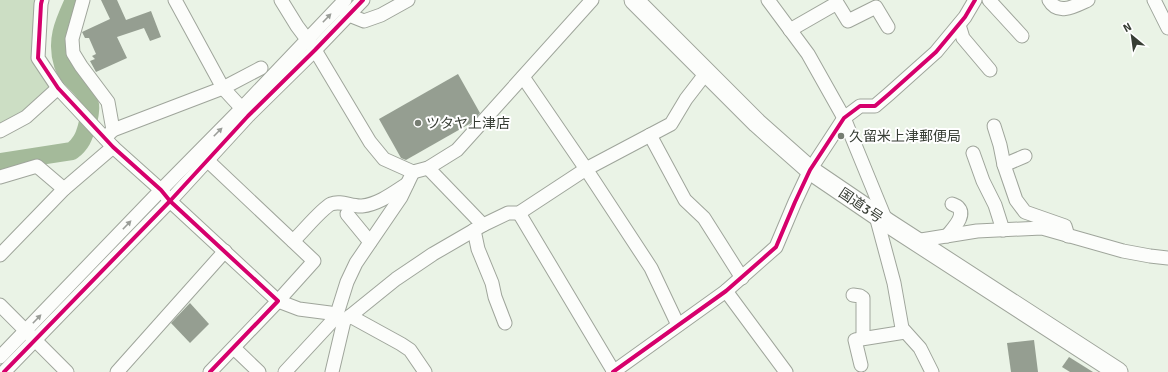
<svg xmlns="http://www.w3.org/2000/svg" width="1168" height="372" viewBox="0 0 1168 372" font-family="Signika,'Noto Sans JP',sans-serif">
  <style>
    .green { fill: #ccdec4 }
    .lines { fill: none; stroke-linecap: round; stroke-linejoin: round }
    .river { stroke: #a4ba9a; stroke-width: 18 }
    .building { fill: #959e91 }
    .minor-casing { stroke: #9fa59b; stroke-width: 15 }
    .highway-casing { stroke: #9fa59b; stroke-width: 21 }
    .minor { stroke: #fcfdfb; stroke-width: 13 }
    .highway { stroke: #fcfdfb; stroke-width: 19 }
    .cycleway-casing { stroke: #fff; stroke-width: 6 }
    .cycleway { stroke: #d6006c; stroke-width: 4 }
    .oneway { fill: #9a9d98 }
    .poi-dot { fill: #767d72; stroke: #fff; stroke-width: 1.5 }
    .labels { text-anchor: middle; stroke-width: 4; stroke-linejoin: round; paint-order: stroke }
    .poi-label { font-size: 14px; fill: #373d34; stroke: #fff; text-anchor: start }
    .street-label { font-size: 14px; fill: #373d34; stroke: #fff }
  </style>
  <rect width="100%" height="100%" fill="#eaf3e6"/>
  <path class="green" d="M 0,0 L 42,0 L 38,58 L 58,88 L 0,131 Z"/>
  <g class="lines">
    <path class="river" d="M 0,162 L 72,151 C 81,144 84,137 87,126 C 88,121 90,116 90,111 C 93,91 68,82 63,65 C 55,40 64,22 74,0"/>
  </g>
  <g class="building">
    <path d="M 101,0 L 117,0 L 126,20 L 151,11 L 161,37 L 150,41 L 144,28 L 117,37 L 127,58 L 96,72 L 90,61 L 95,59 L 92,56 L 96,54 L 89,38 L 85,38 L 82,32 L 110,19 Z"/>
    <path d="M 458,74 L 480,113 L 471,123 L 406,160 L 401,158 L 379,119 Z"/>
    <path d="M 190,303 L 209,324 L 190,343 L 171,323 Z"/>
    <path d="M 1034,340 L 1038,372 L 1011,372 L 1007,343 Z"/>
    <path d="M 1069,357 L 1093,372 L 1070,372 L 1062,367 Z"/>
  </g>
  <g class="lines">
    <defs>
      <g id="minor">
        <path d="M 42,0 L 41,4 L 38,58 L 58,88 L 113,147 L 161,190 L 170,201 L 278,301 L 210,372"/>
        <path d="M 83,0 L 72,39 L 73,53 L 81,66 L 108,102 L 113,130"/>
        <path d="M 175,0 L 223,88 L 247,114"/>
        <path d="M 281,0 L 297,26 L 315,50 L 370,142 L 384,159 L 413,172 L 428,168 L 457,150 L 592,0"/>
        <path d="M 768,0 L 808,54 L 844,118 L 887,223"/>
        <path d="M 989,0 L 1022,36"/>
        <path d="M 1049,0 C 1058,16 1075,6 1088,0"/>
        <path d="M 1154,0 L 1168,28"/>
        <path d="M 344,10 L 349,15 L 364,21 L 381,15 L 408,0"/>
        <path d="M 959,25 L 963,38 L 990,70"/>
        <path d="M 790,30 L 837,3 L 848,21 L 876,7 L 888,27"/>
        <path d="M 523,77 L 586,169 L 651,268 L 678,325"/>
        <path d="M 994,126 L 1000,145 L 1004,165"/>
        <path d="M 0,131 L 26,117 L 58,88"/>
        <path d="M 650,135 L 685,200 L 704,218 L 742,278"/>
        <path d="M 105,138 L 113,130 L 223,88 L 261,68"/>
        <path d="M 973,153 L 983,181 L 995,205 L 1003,230"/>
        <path d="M 1025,156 L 1004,165 L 1016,200 L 1025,212 L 1065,226 L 1068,236"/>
        <path d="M 207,160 L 314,261 L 278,301 L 299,309 L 330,313 L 344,321"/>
        <path d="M 428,168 L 483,225"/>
        <path d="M 0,177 L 37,166 L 64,189"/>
        <path d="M 519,213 L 614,372"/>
        <path d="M 347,214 L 370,242"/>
        <path d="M 876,216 L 894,283 L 902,328 L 920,348 L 932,372"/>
        <path d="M 474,230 L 478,249 L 492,283 L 495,297 L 505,323"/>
        <path d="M 947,236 C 952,229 967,216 958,207 C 957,206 954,205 952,204"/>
        <path d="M 293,241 C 303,232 320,210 331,204 C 341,200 352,207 362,206 C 379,204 393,193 407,184"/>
        <path d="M 915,241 L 977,231 L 1042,228 L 1123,251 L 1150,256 L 1168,258"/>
        <path d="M 0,255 L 64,189 L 113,147"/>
        <path d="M 726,291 L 786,372"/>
        <path d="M 853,295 L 860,296 L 863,298 L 863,338"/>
        <path d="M 0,305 L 67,372"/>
        <path d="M 350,316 L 401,344 L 410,350 L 425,372"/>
        <path d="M 234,348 L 259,372"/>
        <path d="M 0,357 L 161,190 L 241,109 L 345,0"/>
        <path d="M 861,365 L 855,340 L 905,332"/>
        <path d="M 4,372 L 170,201 L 248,116 L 315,50 L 363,0"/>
        <path d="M 117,372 L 225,251"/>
        <path d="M 285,372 L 336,317 L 347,282 L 356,263 L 401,197 L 413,172"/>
        <path d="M 332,372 L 344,321 L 396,279 L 433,254 L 483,225 L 508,213 L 519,213 L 586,169 L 671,124 L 686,99 L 706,73"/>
        <path d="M 613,372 L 726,291 L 776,247 L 795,202 L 810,170 L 844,118 L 860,106 L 875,106 L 889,94 L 936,52 L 965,17 L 975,0"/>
      </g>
      <path id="highway" d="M 634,0 L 757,123 L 810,170 L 888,223 L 1118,372"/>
    </defs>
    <use href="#minor" class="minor-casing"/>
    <use href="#highway" class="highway-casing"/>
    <use href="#minor" class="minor"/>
    <use href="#highway" class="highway"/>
    <defs>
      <g id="cycleway">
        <path d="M 42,0 L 41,4 L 38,58 L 58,88 L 113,147 L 161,190 L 170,201 L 278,301 L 210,372"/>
        <path d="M 4,372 L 170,201 L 248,116 L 315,50 L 363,0"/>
        <path d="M 613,372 L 726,291 L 776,247 L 795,202 L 810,170 L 844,118 L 860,106 L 875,106 L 889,94 L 936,52 L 965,17 L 975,0"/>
      </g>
    </defs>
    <use href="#cycleway" class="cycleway-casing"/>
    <use href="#cycleway" class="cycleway"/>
  </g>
  <defs><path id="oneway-solid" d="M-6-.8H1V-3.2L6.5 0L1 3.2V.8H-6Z"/></defs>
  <g class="oneway">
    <use href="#oneway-solid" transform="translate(327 18) rotate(-46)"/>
    <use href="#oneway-solid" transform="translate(218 132) rotate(-45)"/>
    <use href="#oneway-solid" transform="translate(127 225) rotate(-46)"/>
    <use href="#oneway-solid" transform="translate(37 319) rotate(-46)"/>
  </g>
  <g class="poi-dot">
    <circle cx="418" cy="123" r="4"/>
    <circle cx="841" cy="136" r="4"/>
  </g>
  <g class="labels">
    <g class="poi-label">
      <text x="426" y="128">ツタヤ上津店</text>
      <text x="849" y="141">久留米上津郵便局</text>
    </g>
    <g class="street-label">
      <text transform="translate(861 205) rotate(34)" y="5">国道3号</text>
    </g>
  </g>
  <g transform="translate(1132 36) rotate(331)" stroke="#ffffff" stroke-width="3" paint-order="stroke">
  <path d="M0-3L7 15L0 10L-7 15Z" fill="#373d34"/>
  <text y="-6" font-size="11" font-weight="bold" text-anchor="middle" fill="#373d34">N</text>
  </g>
</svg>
